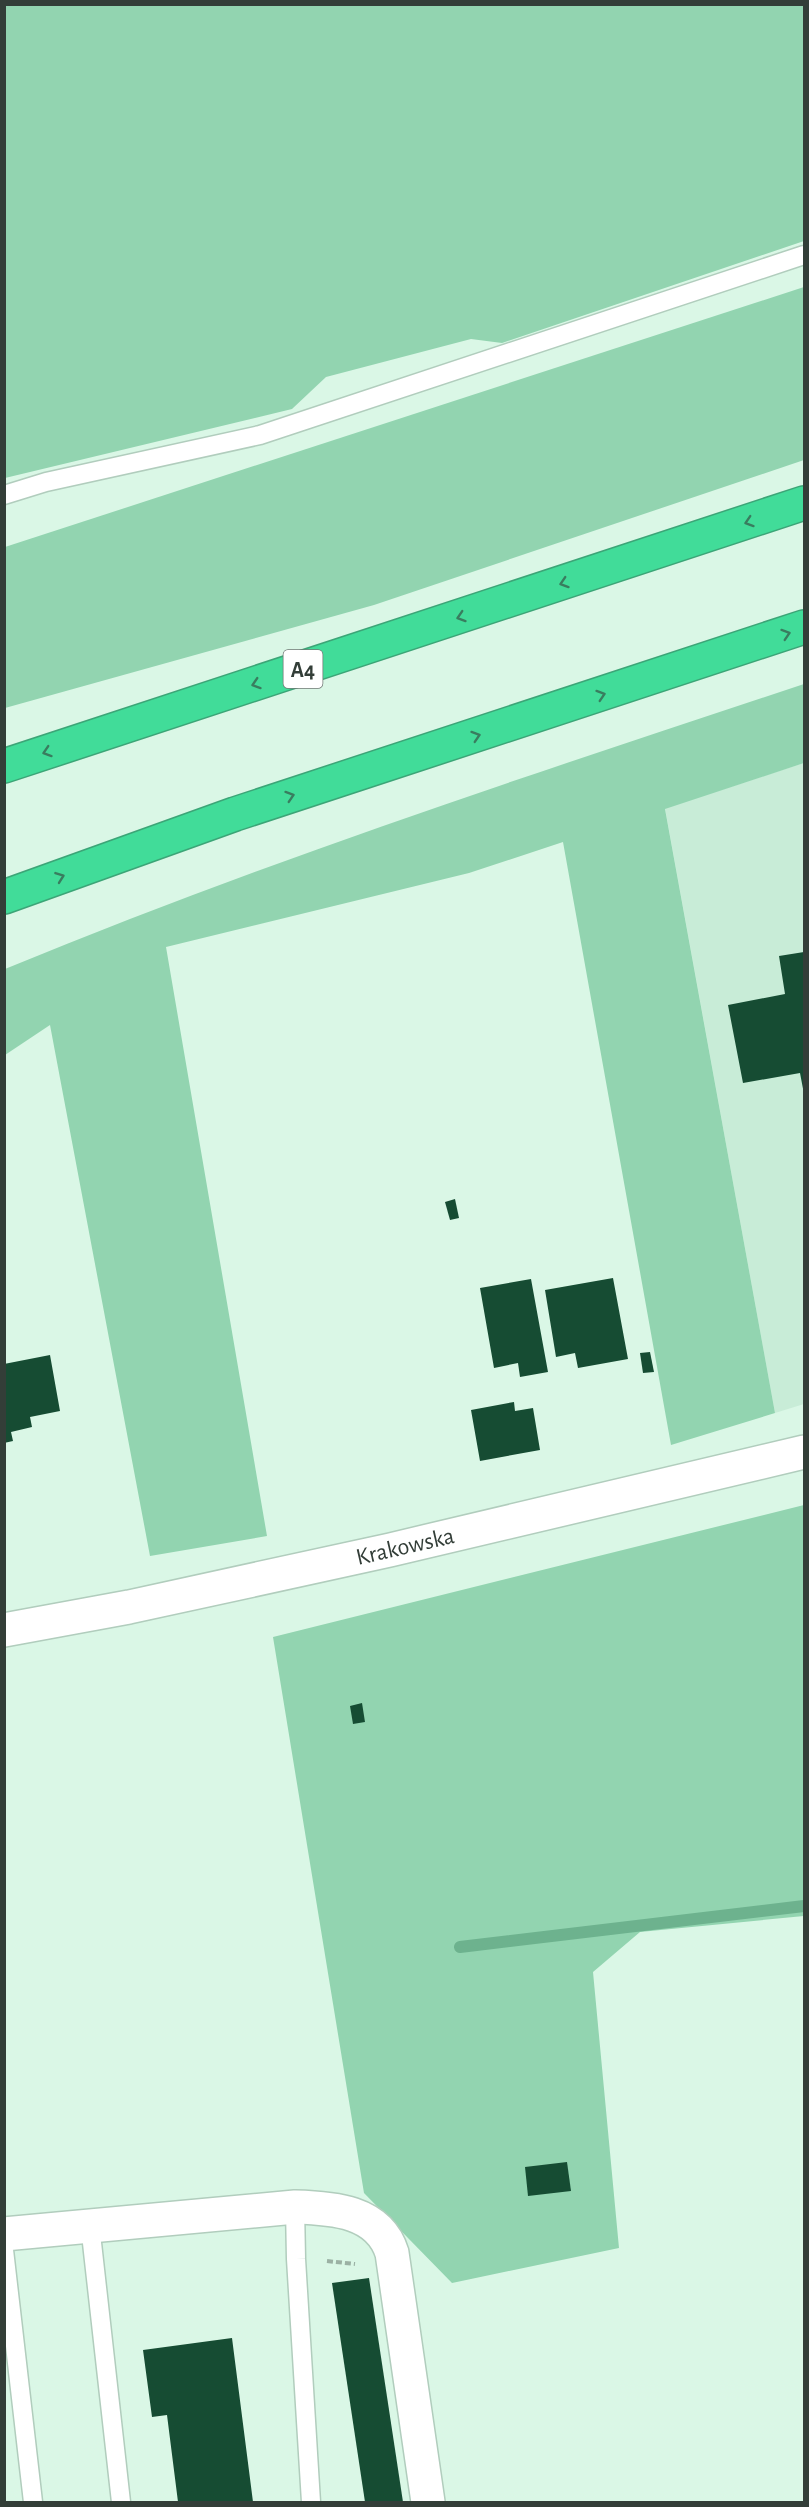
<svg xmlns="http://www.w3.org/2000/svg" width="809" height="2507" viewBox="0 0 809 2507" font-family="'Alegreya Sans',sans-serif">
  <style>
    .built { fill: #c8ecd7 }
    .green { fill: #92d4b0 }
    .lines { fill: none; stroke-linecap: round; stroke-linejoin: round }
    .stream { stroke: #6db28e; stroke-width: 12 }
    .building { fill: #164c33 }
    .lane-casing { stroke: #b1cdbd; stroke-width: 21 }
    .street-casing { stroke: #b1cdbd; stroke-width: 36 }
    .secondary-casing { stroke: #b1cdbd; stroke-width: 36 }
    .highway-casing { stroke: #3ca577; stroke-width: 36 }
    .path { stroke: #9bb1a4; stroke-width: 4; stroke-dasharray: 6 3; stroke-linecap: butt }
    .lane { stroke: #fff; stroke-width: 18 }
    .street { stroke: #fff; stroke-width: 33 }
    .secondary { stroke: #fff; stroke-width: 33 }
    .highway { stroke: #41dc99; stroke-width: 33 }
    .oneway { stroke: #397d5f }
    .labels { text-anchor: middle; stroke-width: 6; stroke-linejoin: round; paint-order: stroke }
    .shield { fill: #fff; stroke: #707874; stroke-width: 1.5 }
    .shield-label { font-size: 22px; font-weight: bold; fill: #333e38 }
    .street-label { font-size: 24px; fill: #333e38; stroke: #fff }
  </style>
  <rect width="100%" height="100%" fill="#daf7e6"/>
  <path class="built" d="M 804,763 L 804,1404 L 775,1413 L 665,808 Z"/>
  <g class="green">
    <path d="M 4,5 L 804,5 L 804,241 L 502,343 L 471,339 L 326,377 L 292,409 L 5,478 Z"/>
    <path d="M 804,287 L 804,460 L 374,605 L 5,708 L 5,547 Z"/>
    <path d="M 804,684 L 804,763 L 665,809 L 775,1413 L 671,1445 L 563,842 L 469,873 L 166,947 L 267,1536 L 150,1556 L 50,1025 L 5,1055 L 5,969 C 266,861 536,773 804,684 Z"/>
    <path d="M 804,1505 L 804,1916 L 640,1932 L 593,1972 L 619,2248 L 452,2283 L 364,2193 L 273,1637 Z"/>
  </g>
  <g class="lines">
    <path class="stream" d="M 460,1947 L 804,1906"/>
  </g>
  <g class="building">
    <path d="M 804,952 L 804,1094 L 800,1073 L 743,1083 L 728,1005 L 785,994 L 779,956 Z"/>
    <path d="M 455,1199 L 459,1218 L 450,1220 L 445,1202 Z"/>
    <path d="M 613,1278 L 628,1359 L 578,1368 L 575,1353 L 556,1357 L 545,1290 Z"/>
    <path d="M 531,1279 L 548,1372 L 520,1377 L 518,1363 L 494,1368 L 480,1288 Z"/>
    <path d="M 650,1352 L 654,1372 L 643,1373 L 640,1353 Z"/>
    <path d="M 50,1355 L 60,1411 L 30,1417 L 32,1427 L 11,1432 L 13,1441 L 4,1443 L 4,1364 Z"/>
    <path d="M 514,1402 L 515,1411 L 533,1408 L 540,1450 L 480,1461 L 471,1410 Z"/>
    <path d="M 362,1703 L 365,1722 L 353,1724 L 350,1706 Z"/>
    <path d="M 567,2162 L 571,2191 L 528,2196 L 525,2167 Z"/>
    <path d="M 369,2278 L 403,2502 L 365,2502 L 332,2283 Z"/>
    <path d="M 232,2338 L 253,2502 L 178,2502 L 167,2415 L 152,2417 L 143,2350 Z"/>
  </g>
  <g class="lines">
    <defs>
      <g id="lane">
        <path d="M 4,495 L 46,482 L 260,435 L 804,255"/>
        <path d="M 295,2207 L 296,2259 L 311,2502"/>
        <path d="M 90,2225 L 121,2502"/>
        <path d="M 4,2250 L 33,2502"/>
      </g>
      <path id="street" d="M 4,2234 L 295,2207 C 333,2208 379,2211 392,2253 L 428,2502"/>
      <path id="secondary" d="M 4,1630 L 129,1607 L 390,1550 L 804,1452"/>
      <g id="highway">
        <path d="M 4,766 L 804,503"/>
        <path d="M 4,897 L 235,814 L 804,627"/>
      </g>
    </defs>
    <use href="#lane" class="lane-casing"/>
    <use href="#street" class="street-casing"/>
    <use href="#secondary" class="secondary-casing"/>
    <use href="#highway" class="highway-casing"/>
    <path class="path" d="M 327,2261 L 355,2264"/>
    <use href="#lane" class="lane"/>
    <use href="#street" class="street"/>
    <use href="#secondary" class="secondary"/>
    <use href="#highway" class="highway"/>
  </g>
  <defs><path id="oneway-chevron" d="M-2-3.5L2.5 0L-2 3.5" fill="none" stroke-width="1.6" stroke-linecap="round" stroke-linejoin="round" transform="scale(1.5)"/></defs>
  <g class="oneway">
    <use href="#oneway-chevron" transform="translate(749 522) rotate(162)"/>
    <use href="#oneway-chevron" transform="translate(564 583) rotate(162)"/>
    <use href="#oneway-chevron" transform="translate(461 617) rotate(162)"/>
    <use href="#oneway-chevron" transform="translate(786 634) rotate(-18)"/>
    <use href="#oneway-chevron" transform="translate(256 684) rotate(162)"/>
    <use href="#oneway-chevron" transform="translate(601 695) rotate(-18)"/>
    <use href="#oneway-chevron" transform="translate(476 736) rotate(-18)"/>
    <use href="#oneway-chevron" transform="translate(47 752) rotate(162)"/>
    <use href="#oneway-chevron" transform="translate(290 796) rotate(-18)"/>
    <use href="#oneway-chevron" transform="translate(60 877) rotate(-20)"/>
  </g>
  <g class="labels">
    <rect class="shield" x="283.5" y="650" width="39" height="38" rx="4.5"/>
    <g class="shield-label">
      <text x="303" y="677">A4</text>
    </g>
    <g class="street-label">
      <text transform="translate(405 1546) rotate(-13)" y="8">Krakowska</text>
    </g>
  </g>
  <rect width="809" height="2507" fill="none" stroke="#333e38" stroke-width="12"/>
</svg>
